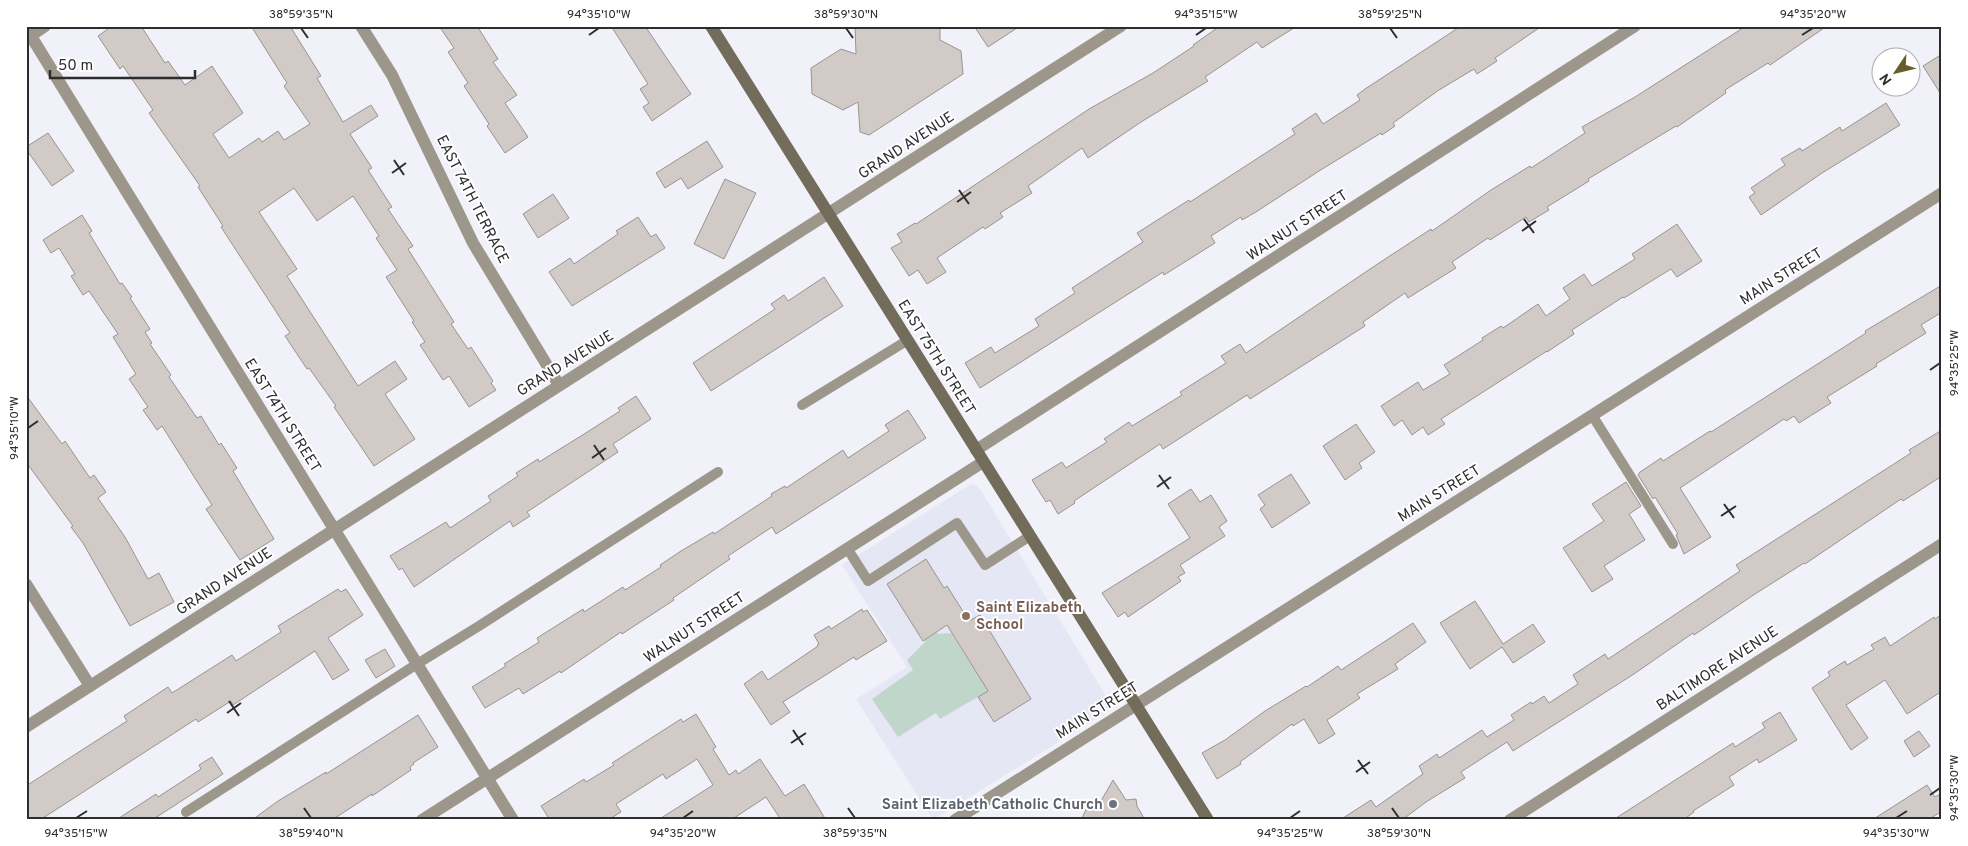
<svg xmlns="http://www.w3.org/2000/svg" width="1968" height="846" viewBox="0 0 1968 846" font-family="Overpass,sans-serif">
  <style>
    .built { fill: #e6e7f5 }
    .green { fill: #c1d6cb }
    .building { fill: #d1cac6; stroke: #9a9490 }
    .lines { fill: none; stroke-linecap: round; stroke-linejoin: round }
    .lane { stroke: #9d978b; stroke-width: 10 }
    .street { stroke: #9d978b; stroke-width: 12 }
    .secondary { stroke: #746c5a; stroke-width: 12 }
    .ticks { fill: none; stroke: #2d2d30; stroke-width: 2 }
    .education-dot { fill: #8d6e63; stroke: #fff; stroke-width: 2 }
    .worship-dot { fill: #6b7280; stroke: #fff; stroke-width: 2 }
    .labels { text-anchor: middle; stroke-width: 4; stroke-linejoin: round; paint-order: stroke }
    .street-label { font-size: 15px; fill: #2d2d30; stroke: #fff }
    .education-label { font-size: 15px; font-weight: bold; fill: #785e54; stroke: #fff; text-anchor: start }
    .worship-label { font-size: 15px; font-weight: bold; fill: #5b616d; stroke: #fff; text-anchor: end }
    .neatline { fill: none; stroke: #2d2d30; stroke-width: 2 }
    .ticks-label { font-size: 12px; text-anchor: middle; fill: #2d2d30 }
  </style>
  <rect width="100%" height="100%" fill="#f1f2f9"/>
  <path class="built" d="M 971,484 L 977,486 L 980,489 L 1111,704 L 1107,712 L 933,820 L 856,699 L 907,667 L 842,565 Z"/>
  <path class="green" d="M 937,632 L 938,634 L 951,633 L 988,691 L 940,719 L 936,713 L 898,737 L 872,699 L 913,670 L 907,660 L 925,642 L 925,640 Z"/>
  <g class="building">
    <path d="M 112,26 L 141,26 L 165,63 L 168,61 L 185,85 L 212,66 L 243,113 L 213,134 L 229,158 L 259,138 L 262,142 L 278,131 L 284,140 L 310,124 L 284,86 L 287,83 L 251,26 L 290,26 L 321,76 L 317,78 L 343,122 L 371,105 L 378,116 L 350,134 L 372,168 L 368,170 L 392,207 L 388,209 L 413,246 L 408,249 L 454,322 L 451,324 L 468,349 L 471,347 L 493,381 L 491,383 L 496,390 L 469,407 L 449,376 L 443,380 L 420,345 L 425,342 L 412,322 L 414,321 L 386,277 L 397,270 L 376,238 L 379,236 L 353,196 L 317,221 L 294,188 L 259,212 L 297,269 L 287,276 L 358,386 L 395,361 L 407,379 L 385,394 L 415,439 L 374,466 L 334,407 L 336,406 L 309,368 L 307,369 L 285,336 L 290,333 L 221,227 L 223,226 L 198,187 L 200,186 L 149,113 L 153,110 L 123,66 L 120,69 L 98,36 Z"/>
    <path d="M 439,26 L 477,26 L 498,59 L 493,62 L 517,95 L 505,103 L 528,137 L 505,153 L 487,126 L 489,124 L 464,86 L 468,83 L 448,52 L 454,48 Z"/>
    <path d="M 611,26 L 645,26 L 691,94 L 652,121 L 643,107 L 649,103 L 640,89 L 648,84 Z"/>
    <path d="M 855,26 L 940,26 L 940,40 L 961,51 L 963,74 L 869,135 L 860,132 L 858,102 L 843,110 L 812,94 L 811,68 L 841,49 L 856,54 Z"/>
    <path d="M 974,26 L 1020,26 L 988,47 Z"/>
    <path d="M 1220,26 L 1297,26 L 1262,48 L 1257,42 L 1205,77 L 1208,81 L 1141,122 L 1088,158 L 1082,148 L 1028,186 L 1032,193 L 1000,213 L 1003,217 L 985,229 L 983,227 L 937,258 L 946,272 L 927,284 L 918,270 L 909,276 L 891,248 L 902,242 L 897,234 L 915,223 L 916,224 L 1089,109 L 1153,73 L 1194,46 L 1193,45 Z"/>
    <path d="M 1461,26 L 1542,26 L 1495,58 L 1497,61 L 1477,74 L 1474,69 L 1439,90 L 1393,123 L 1395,126 L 1382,135 L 1381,133 L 1319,171 L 1256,212 L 1242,220 L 1241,217 L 1211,236 L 1215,243 L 1164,275 L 1163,272 L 980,388 L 965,363 L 991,347 L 995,353 L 1039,326 L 1035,319 L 1075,293 L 1072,288 L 1143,242 L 1137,233 L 1189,200 L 1190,202 L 1295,134 L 1292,129 L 1316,113 L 1323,124 L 1360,100 L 1357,95 L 1365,89 Z"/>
    <path d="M 1746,26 L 1827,26 L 1770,65 L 1768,63 L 1725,90 L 1726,93 L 1677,127 L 1676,126 L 1588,179 L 1589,181 L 1547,207 L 1549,210 L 1529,222 L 1526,217 L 1490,240 L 1488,238 L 1452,262 L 1456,268 L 1408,298 L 1405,293 L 1363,322 L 1365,326 L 1250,399 L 1247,395 L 1163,449 L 1160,444 L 1074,501 L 1075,503 L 1058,514 L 1050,500 L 1046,502 L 1032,480 L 1062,462 L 1066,468 L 1107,442 L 1104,439 L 1129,422 L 1132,426 L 1182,395 L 1180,392 L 1226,363 L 1221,356 L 1240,344 L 1246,353 L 1376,265 L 1431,229 L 1432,231 L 1491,190 L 1530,166 L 1531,168 L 1585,133 L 1582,127 L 1635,97 Z"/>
    <path d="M 1942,54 L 1942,96 L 1923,66 Z"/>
    <path d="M 1886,103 L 1900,125 L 1822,173 L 1761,215 L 1749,197 L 1755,193 L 1751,188 L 1785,165 L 1781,159 L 1800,148 L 1802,151 L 1840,127 L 1842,131 Z"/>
    <path d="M 48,133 L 74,171 L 52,186 L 26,149 L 26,147 Z"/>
    <path d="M 707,141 L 723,167 L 688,189 L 681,178 L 665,188 L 656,173 Z"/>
    <path d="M 725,179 L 756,193 L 724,259 L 694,244 Z"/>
    <path d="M 553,194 L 569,218 L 538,238 L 523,214 Z"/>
    <path d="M 82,215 L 92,231 L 89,233 L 120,284 L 122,283 L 132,297 L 130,298 L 150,329 L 145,332 L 152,343 L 150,344 L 171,375 L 169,377 L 197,418 L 201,416 L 219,445 L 221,443 L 237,468 L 233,471 L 274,539 L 240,560 L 206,509 L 212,505 L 162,426 L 157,430 L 143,410 L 148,407 L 129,379 L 136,374 L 113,337 L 118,334 L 89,291 L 83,295 L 71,276 L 75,274 L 59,248 L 51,253 L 43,240 Z"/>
    <path d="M 638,217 L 651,237 L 656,234 L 665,248 L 572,306 L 549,272 L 570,258 L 574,264 L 618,234 L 616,231 Z"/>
    <path d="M 1677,224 L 1702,261 L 1677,277 L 1671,269 L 1624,298 L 1623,297 L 1572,330 L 1574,334 L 1547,352 L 1547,351 L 1441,419 L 1445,424 L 1428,435 L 1423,427 L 1412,435 L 1402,420 L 1394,426 L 1381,406 L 1418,382 L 1423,390 L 1450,374 L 1444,365 L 1483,340 L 1482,338 L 1501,326 L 1503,328 L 1538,304 L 1546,316 L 1570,299 L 1563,288 L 1584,274 L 1592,286 L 1635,259 L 1632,254 Z"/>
    <path d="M 824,277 L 843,306 L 711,391 L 693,363 L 775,309 L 771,304 L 784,295 L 788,301 Z"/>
    <path d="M 1942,285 L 1942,312 L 1921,325 L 1926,333 L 1876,364 L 1877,366 L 1827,397 L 1831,403 L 1799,423 L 1794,416 L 1786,421 L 1784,419 L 1680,488 L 1711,537 L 1684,554 L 1676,535 L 1678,534 L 1655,497 L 1653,499 L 1638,475 L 1640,472 L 1661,458 L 1663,461 L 1710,431 L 1711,432 L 1866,333 L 1865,331 Z"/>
    <path d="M 26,395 L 62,444 L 65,441 L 90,478 L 94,475 L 106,492 L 98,498 L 125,537 L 148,579 L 159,573 L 174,602 L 130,626 L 83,543 L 71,527 L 73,526 L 26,462 Z"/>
    <path d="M 636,396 L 651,419 L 613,444 L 618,452 L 527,512 L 530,516 L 513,527 L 510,521 L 414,587 L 402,568 L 399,570 L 390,556 L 446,522 L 450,528 L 491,501 L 488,496 L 518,476 L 516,473 L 538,459 L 539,462 L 581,436 L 620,411 L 618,408 Z"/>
    <path d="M 908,410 L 926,438 L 776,534 L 772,527 L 728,556 L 730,559 L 673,598 L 674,600 L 622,634 L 621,632 L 561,673 L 560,671 L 523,694 L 519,688 L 485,708 L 472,687 L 506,666 L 504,664 L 539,642 L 537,638 L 583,609 L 584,612 L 623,587 L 625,590 L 661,567 L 660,565 L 681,551 L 713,532 L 714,534 L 772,496 L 771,494 L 785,486 L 786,488 L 843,450 L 848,458 L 889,431 L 885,425 Z"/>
    <path d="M 1356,424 L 1375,452 L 1359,463 L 1362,468 L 1345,480 L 1323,446 Z"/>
    <path d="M 1942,430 L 1942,476 L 1903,501 L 1901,499 L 1805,564 L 1804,563 L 1755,594 L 1694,635 L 1693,633 L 1634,674 L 1513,751 L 1507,742 L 1461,772 L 1465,778 L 1426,802 L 1402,820 L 1340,820 L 1371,800 L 1376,807 L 1423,774 L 1419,766 L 1437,754 L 1439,758 L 1482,730 L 1487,737 L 1514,720 L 1511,715 L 1531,702 L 1532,704 L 1544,696 L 1549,703 L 1578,684 L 1573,675 L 1605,654 L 1608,659 L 1664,622 L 1740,571 L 1736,565 L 1911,453 L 1909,450 Z"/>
    <path d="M 1291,474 L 1310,503 L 1272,528 L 1260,509 L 1265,505 L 1258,495 Z"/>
    <path d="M 1626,482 L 1641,506 L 1629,514 L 1645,540 L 1604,566 L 1613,579 L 1592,592 L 1563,548 L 1604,521 L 1592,504 Z"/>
    <path d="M 1191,489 L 1200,502 L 1211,495 L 1227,521 L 1219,527 L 1225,536 L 1180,565 L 1185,573 L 1178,577 L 1181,581 L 1128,617 L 1125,612 L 1118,617 L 1102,593 L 1190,538 L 1168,504 Z"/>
    <path d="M 926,559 L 944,588 L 947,586 L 969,621 L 980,615 L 1031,699 L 994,722 L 978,697 L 988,691 L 947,625 L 923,641 L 887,584 Z"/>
    <path d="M 338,589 L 341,592 L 346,589 L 363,615 L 328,638 L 349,670 L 333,680 L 315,651 L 233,705 L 231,701 L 198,722 L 196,719 L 40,820 L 26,820 L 26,786 L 127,721 L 124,716 L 168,687 L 172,693 L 232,655 L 236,661 L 281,632 L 278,626 Z"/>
    <path d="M 1475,601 L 1503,644 L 1533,624 L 1545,642 L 1513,663 L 1502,647 L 1470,669 L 1440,623 Z"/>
    <path d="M 862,609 L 863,612 L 867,610 L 887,641 L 856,660 L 854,657 L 783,702 L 790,712 L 771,725 L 744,684 L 762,671 L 768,680 L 818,646 L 817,645 L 819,644 L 814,635 L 829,626 L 831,629 Z"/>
    <path d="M 1942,614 L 1942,691 L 1907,714 L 1885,680 L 1846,705 L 1868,738 L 1851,750 L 1812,688 L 1830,676 L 1828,672 L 1845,661 L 1847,665 L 1874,649 L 1871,645 L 1885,637 L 1890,646 L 1934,617 L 1935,619 Z"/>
    <path d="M 1413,623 L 1426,642 L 1395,664 L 1398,669 L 1357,694 L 1360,698 L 1327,720 L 1335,734 L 1319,744 L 1304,719 L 1293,726 L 1292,724 L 1240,762 L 1241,764 L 1217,779 L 1202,753 L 1225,740 L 1265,711 L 1306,686 L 1307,687 L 1338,666 L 1341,670 Z"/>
    <path d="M 385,649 L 395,666 L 376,678 L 365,660 Z"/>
    <path d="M 1780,712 L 1797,740 L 1759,763 L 1757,759 L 1729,777 L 1734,785 L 1693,811 L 1694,812 L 1683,820 L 1613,820 L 1733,743 L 1735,747 L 1765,728 L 1762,723 Z"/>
    <path d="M 696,714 L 716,747 L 713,749 L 729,775 L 736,770 L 738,774 L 760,759 L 785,796 L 804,784 L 826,820 L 781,820 L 766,797 L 731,820 L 658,820 L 713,785 L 697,759 L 666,779 L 663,774 L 616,804 L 621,812 L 608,820 L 550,820 L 541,806 L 584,779 L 586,782 L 614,765 L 612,763 L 681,719 L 683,722 Z"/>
    <path d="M 418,715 L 438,747 L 413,763 L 414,764 L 410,767 L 411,770 L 372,796 L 372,794 L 332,820 L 252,820 L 278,801 L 326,772 L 326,774 Z"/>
    <path d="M 1919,731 L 1930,746 L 1914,757 L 1904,741 Z"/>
    <path d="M 212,757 L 223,774 L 166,811 L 152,820 L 116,820 L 156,794 L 158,797 L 201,769 L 199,765 Z"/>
    <path d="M 1113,780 L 1126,800 L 1136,799 L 1137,806 L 1145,820 L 1081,820 L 1090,801 L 1101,801 Z"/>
    <path d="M 1927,785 L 1935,797 L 1942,793 L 1942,811 L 1928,820 L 1872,820 Z"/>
  </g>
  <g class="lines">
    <g class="lane">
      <path d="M 802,405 L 908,340"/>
      <path d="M 1592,415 L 1673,544"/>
      <path d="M 847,548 L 868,581 L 957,523 L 985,565 L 1030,536"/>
      <path d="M 186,812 L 417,664 L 479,626 L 718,472"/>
    </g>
    <g class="street">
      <path d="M 361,26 L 392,75 L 473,243 L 559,385"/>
      <path d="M 26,28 L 513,820"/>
      <path d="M 26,39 L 45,26"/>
      <path d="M 976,450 L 1635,26"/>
      <path d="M 26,584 L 90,686"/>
      <path d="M 26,727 L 1121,26"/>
      <path d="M 422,820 L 983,462"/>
      <path d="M 955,820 L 1942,193"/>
      <path d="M 1510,820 L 1942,544"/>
    </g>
    <path class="secondary" d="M 711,26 L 1208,820"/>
  </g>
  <path class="ticks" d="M 301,28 L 308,38M 846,28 L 853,38M 1390,28 L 1397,38M 589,35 L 599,28M 1196,35 L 1206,28M 1802,35 L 1813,28M 394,160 L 404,175M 392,173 L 406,163M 959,190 L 969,204M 957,202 L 971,192M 1524,219 L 1534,233M 1522,231 L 1536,221M 1930,370 L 1940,363M 28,428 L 38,421M 594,445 L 604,460M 592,458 L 606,448M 1159,475 L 1169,489M 1157,487 L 1171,477M 1724,504 L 1734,518M 1721,516 L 1736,506M 229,701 L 239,716M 227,713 L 241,703M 793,730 L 803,745M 791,743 L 806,733M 1358,760 L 1368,774M 1356,772 L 1370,762M 1930,795 L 1940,788M 304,808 L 311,818M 848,808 L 855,818M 1392,808 L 1399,818M 76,818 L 87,811M 683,818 L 693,811M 1290,818 L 1300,811M 1896,818 L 1907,811"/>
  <circle class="education-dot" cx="966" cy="616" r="5"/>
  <circle class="worship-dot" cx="1113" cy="804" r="5"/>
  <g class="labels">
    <g class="street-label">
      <text transform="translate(906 145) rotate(-33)" y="5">GRAND AVENUE</text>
      <text transform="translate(473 199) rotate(63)" y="5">EAST 74TH TERRACE</text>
      <text transform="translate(1297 225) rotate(-33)" y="5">WALNUT STREET</text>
      <text transform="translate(1781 276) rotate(-32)" y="5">MAIN STREET</text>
      <text transform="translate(937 357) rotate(58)" y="5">EAST 75TH STREET</text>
      <text transform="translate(565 363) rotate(-32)" y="5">GRAND AVENUE</text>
      <text transform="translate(283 415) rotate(58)" y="5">EAST 74TH STREET</text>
      <text transform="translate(1439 493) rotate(-32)" y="5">MAIN STREET</text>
      <text transform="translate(224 581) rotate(-33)" y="5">GRAND AVENUE</text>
      <text transform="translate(694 627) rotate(-33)" y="5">WALNUT STREET</text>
      <text transform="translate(1717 668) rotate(-33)" y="5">BALTIMORE AVENUE</text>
      <text transform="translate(1097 710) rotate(-32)" y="5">MAIN STREET</text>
    </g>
    <g class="education-label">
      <text x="976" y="612">Saint Elizabeth<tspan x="976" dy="17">School</tspan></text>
    </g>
    <g class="worship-label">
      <text x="1103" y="809">Saint Elizabeth Catholic Church</text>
    </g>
  </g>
  <rect width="1968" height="846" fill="none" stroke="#ffffff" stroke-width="55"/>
  <g transform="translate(1896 72) rotate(235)"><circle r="24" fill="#ffffff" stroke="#ababac"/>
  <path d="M0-4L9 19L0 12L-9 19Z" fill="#685d2a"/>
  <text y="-8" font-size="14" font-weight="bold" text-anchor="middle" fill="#2d2d30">N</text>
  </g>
  <path d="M50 70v8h145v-8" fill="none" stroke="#2d2d30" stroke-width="2.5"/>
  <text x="58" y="70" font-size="15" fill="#2d2d30" stroke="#ffffff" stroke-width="4" paint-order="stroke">50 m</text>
  <rect x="28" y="28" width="1912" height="790" class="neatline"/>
  <g class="ticks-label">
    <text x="301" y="18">38°59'35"N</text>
    <text x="599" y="18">94°35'10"W</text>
    <text x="846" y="18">38°59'30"N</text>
    <text x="1206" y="18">94°35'15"W</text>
    <text x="1390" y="18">38°59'25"N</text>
    <text x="1813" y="18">94°35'20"W</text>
    <text transform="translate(1954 363) rotate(-90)" y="4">94°35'25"W</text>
    <text transform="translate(14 428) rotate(-90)" y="4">94°35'10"W</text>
    <text transform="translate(1954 788) rotate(-90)" y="4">94°35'30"W</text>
    <text x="76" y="837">94°35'15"W</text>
    <text x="311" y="837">38°59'40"N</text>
    <text x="683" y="837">94°35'20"W</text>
    <text x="855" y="837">38°59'35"N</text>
    <text x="1290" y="837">94°35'25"W</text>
    <text x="1399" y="837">38°59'30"N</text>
    <text x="1896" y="837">94°35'30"W</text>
  </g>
</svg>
